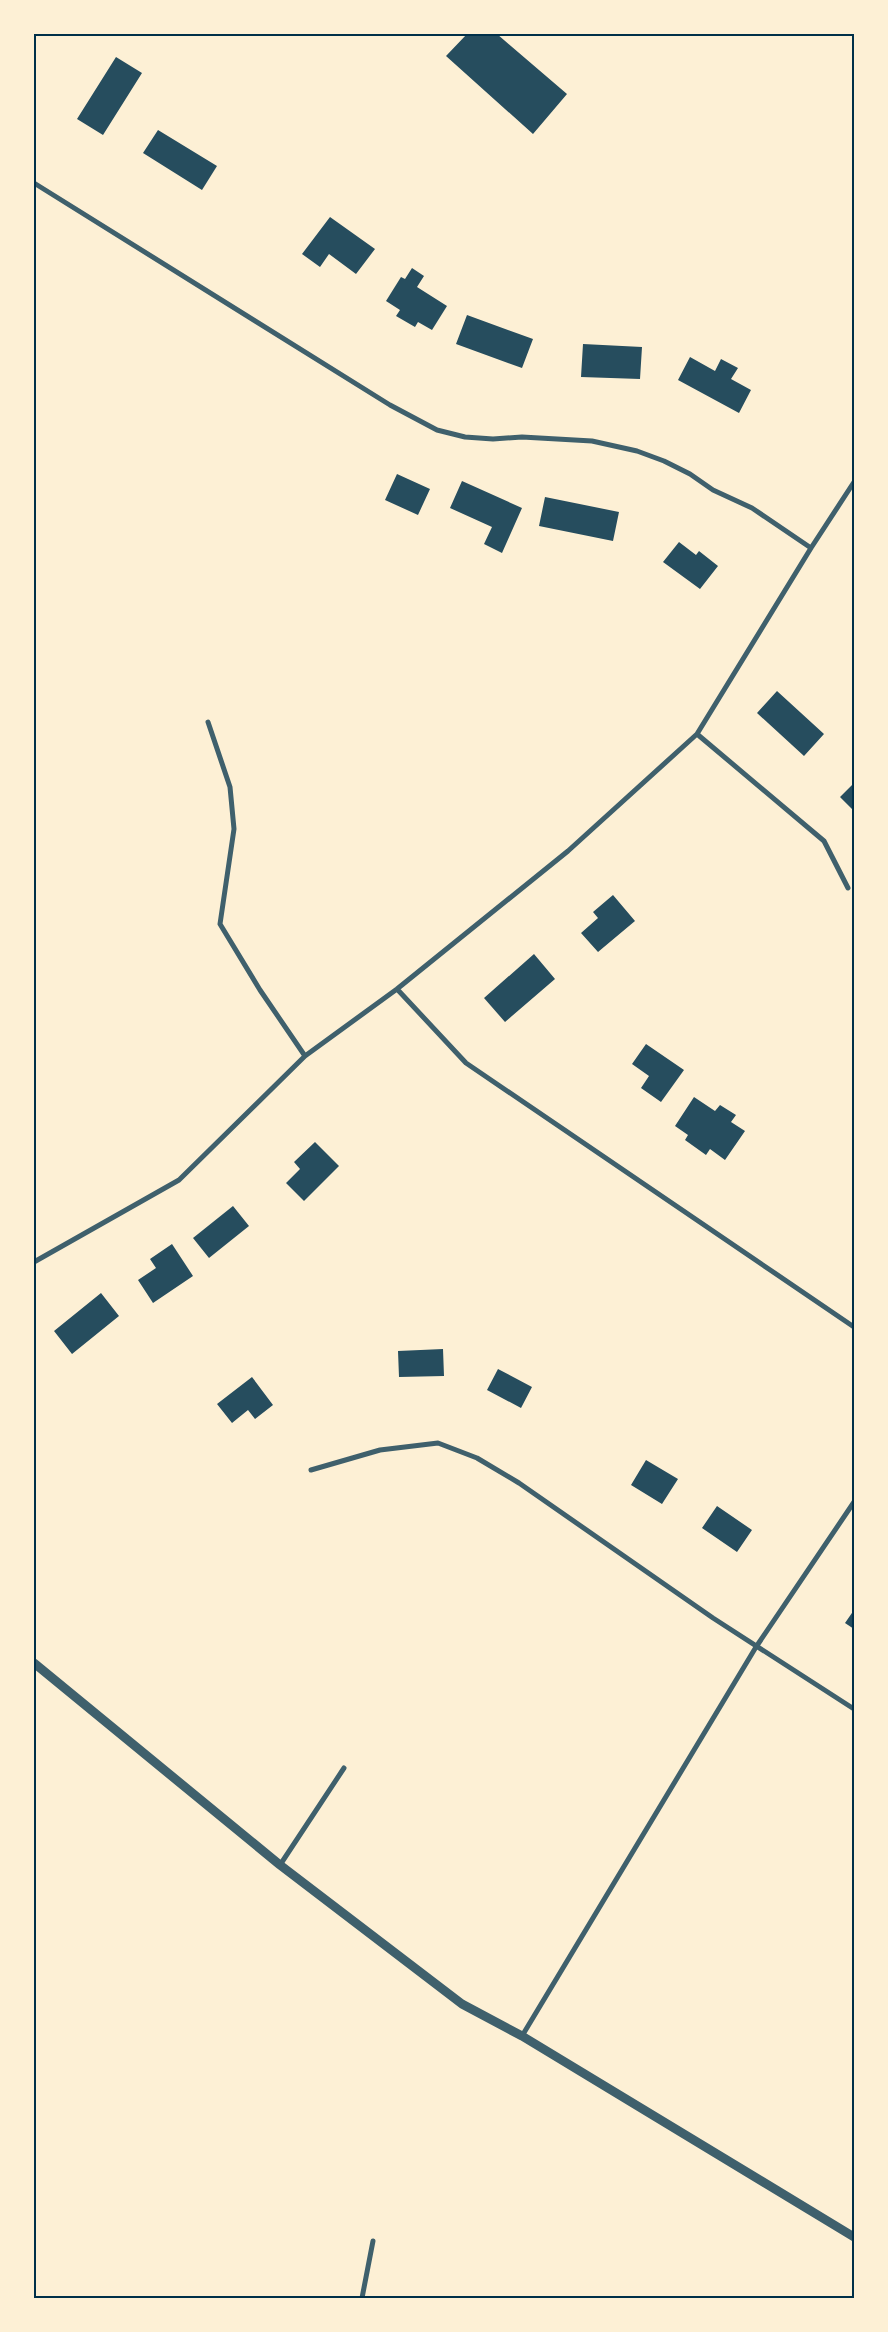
<svg xmlns="http://www.w3.org/2000/svg" width="888" height="2332" font-family="Commissioner,sans-serif">
	<style>
		.building { fill: #264d5e }
		.lines { fill: none; stroke-linecap: round; stroke-linejoin: round }
		.minor { stroke: #3f606c; stroke-width: 5 }
		.tertiary { stroke: #3f606c; stroke-width: 9 }
		.neatline { fill: none; stroke: #003049; stroke-width: 2 }
	</style>
	<rect width="100%" height="100%" fill="#fdf0d5"/>
	<!-- building -->
	<path class="building" d="M467 34H497L567 94 533 134 446 56Z
		M116 57 142 73 103 135 77 119Z
		M158 130 217 166 202 190 143 153Z
		M330 217 375 249 356 274 329 254 320 267 302 254Z
		M412 268 424 276 417 287 447 306 432 330 418 322 415 327 396 316 400 310 386 301 401 277 405 279Z
		M467 315 533 339 522 368 456 344Z
		M583 344 642 347 640 379 581 377Z
		M690 357 715 371 721 359 738 368 731 379 751 390 739 413 678 380Z
		M397 474 430 489 418 515 385 500Z
		M462 481 522 508 502 553 484 544 492 527 450 508Z
		M545 497 619 512 613 541 539 526Z
		M679 542 696 555 699 551 718 566 700 589 663 562Z
		M777 691 824 734 804 756 757 713Z
		M854 783V811L840 797Z
		M613 895 635 921 598 952 581 933 598 918 593 912Z
		M534 954 555 979 505 1022 484 998Z
		M646 1044 684 1070 661 1102 641 1088 649 1076 632 1064Z
		M694 1097 715 1111 720 1105 736 1115 731 1122 745 1131 725 1160 710 1149 706 1155 685 1140 688 1135 675 1126Z
		M315 1142 339 1166 304 1201 286 1183 300 1169 294 1162Z
		M233 1206 249 1226 209 1258 193 1238Z
		M172 1244 193 1276 153 1303 138 1280 156 1268 150 1259Z
		M101 1293 119 1316 72 1354 54 1331Z
		M443 1349 444 1376 399 1377 398 1351Z
		M498 1369 532 1387 521 1408 487 1390Z
		M252 1377 273 1405 255 1419 248 1410 232 1423 217 1404Z
		M646 1460 678 1479 662 1504 631 1485Z
		M717 1506 752 1530 737 1552 702 1528Z
		M854 1610V1629L845 1623Z"/>
	<g class="lines">
		<!-- minor -->
		<path class="minor" d="M34 183 390 405 437 430 465 437 493 439 522 437 592 441 637 451 664 461 690 474 713 490 752 508 811 548
			M208 722 230 787 234 829 220 924 260 990 305 1056
			M697 734 824 841 848 888
			M397 989 466 1063 854 1327
			M34 1262 179 1180 305 1056 397 989 568 851 697 734 811 548 854 482
			M311 1470 380 1450 438 1443 477 1458 519 1483 713 1618 854 1709
			M280 1865 344 1768
			M522 2036 756 1647 854 1502
			M362 2298 373 2241"/>
		<!-- tertiary -->
		<path class="tertiary" d="M34 1663 280 1865 462 2004 522 2036 854 2237"/>
	</g>
	<!-- border -->
	<rect width="888" height="2332" fill="none" stroke="#fdf0d5" stroke-width="70"/>
	<rect x="35" y="35" width="818" height="2262" class="neatline"/>
</svg>
